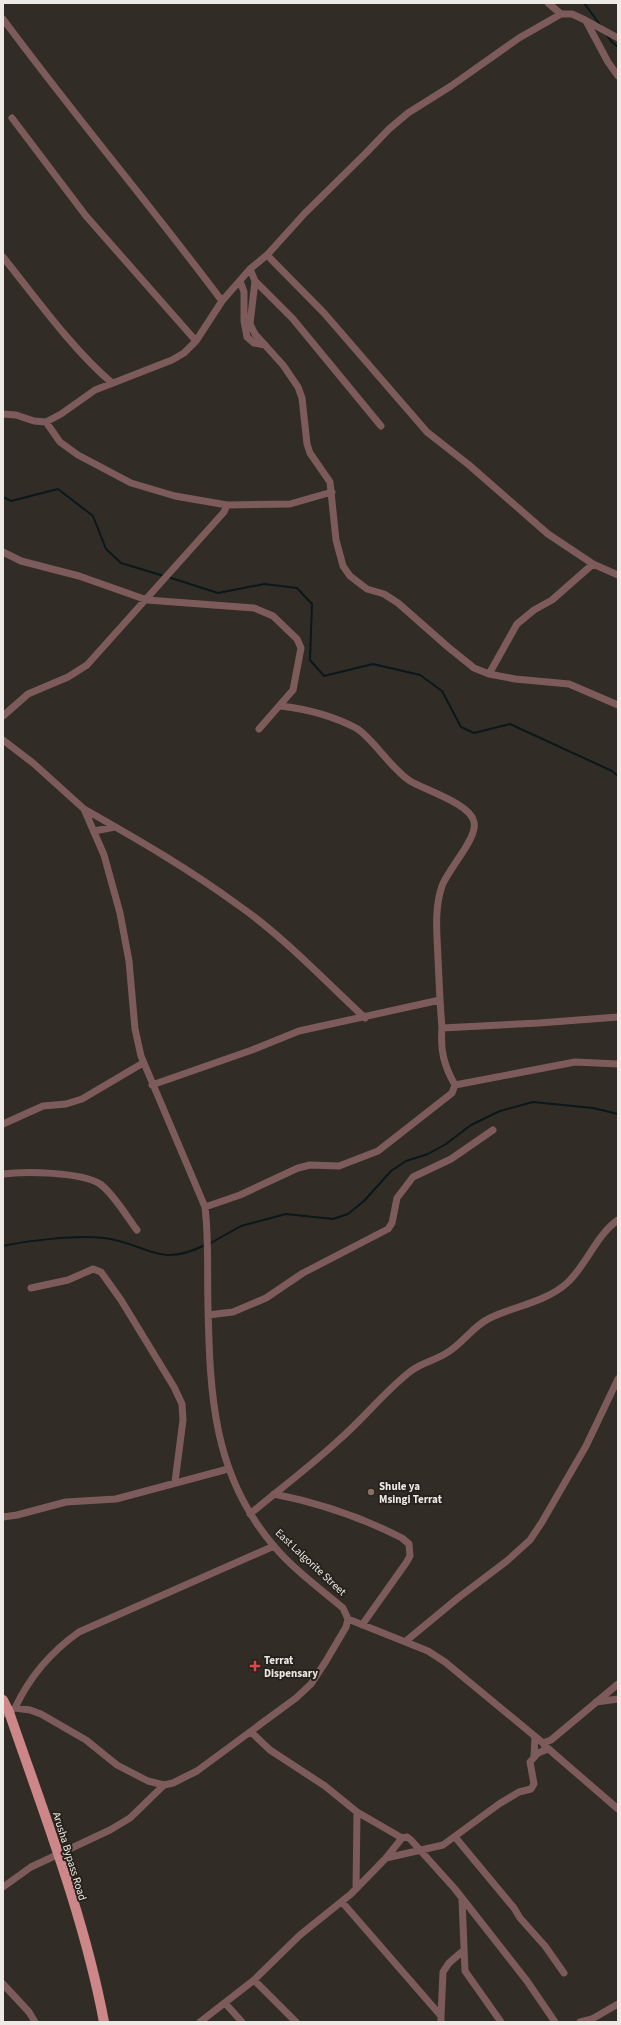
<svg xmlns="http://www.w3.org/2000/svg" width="621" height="2025" font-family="'Source Sans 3',sans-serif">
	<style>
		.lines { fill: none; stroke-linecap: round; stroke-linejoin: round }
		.stream { stroke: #0a181b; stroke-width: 2 }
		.street { stroke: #7d5b5b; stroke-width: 7 }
		.primary { stroke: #cd8788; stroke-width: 10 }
		.education-dot { fill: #8d6e63; stroke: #27231c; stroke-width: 1.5 }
		.health-dot { fill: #e0444e; stroke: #27231c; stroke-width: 1.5 }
		.labels { text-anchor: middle; stroke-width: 4; stroke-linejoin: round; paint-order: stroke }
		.poi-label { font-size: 11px; font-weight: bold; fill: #edeae5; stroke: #27231c; text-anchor: start }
		.street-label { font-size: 11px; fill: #edeae5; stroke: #27231c }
	</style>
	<rect width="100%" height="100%" fill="#312c26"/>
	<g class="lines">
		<!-- stream -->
		<path class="stream" d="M584 3 601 26
			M607 35 611 41 618 47
			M3 497 11 501 58 489 93 516 106 549 121 563 164 576
			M168 577 218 593 264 584 297 588 312 604 310 660 324 676 373 664 420 675 442 691 461 727 474 733 510 724 612 771 618 776
			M209 1244 241 1226 286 1214 333 1219 348 1214 364 1201 391 1171 406 1161 428 1154 446 1144 471 1125 500 1111 533 1102 593 1108 618 1114
			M3 1246C31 1240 76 1235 104 1238 147 1243 157 1269 205 1245"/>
		<!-- street -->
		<path class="street" d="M548 3 561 14
			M3 19C74 115 151 206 222 301
			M586 21 608 62 618 76
			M12 118 86 216 196 341
			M267 255 324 313 427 432 469 465 548 534 593 564 618 575
			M3 257C36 298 72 349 112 383
			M250 269 255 281 250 324 255 334 283 365 298 387 302 398 307 444 310 453 330 482 336 540 343 566 350 576 367 589 384 594 398 603 448 647 474 668 489 674 515 679 569 684 618 705
			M240 281 244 292V321L247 337 254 343 265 345
			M255 281 293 319 381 426
			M3 414 16 415 34 421 46 422 61 414 95 390 172 360 184 353 196 341 222 301 250 269 267 255 305 213 366 153 389 129 408 113 451 86 519 38 561 14H572L585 20 618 38
			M46 422 60 442 78 455 131 483 175 496 227 505 290 504 332 492
			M3 552 21 561 79 576 147 600 254 608 273 616 297 639 301 648 293 690 259 729
			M489 674 517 624 534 610 552 600 593 564
			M3 716 28 694 68 677 87 665 224 512 227 505
			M3 740 33 763 84 809 104 855 120 913 129 961 135 1029 141 1056 205 1207C209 1240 207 1273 208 1307 210 1395 213 1474 273 1545 292 1568 319 1588 343 1608L348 1619 346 1627 326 1661 311 1684 296 1698 197 1771 173 1783 164 1785 148 1781 117 1765 86 1740 41 1714 30 1710 15 1708 3 1714
			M84 809C137 839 189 869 238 905 284 937 324 980 365 1018
			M94 831 115 827
			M442 1028 539 1023 618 1017
			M152 1085 252 1050 299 1031 440 1000
			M455 1085 575 1062 618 1064
			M3 1124 43 1106 66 1104 82 1099 143 1063
			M3 1174C25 1171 81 1172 100 1184 113 1193 127 1217 137 1230
			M205 1207 240 1195 298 1168 310 1165 339 1166 378 1151 452 1093 455 1085C444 1066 440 1050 442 1028 440 1005 439 981 438 958 437 934 434 909 442 886 448 869 478 838 474 822 471 804 425 790 410 781 390 768 373 738 356 728 333 716 306 709 281 706
			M31 1288 68 1280 93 1269 101 1272 121 1300 174 1387 182 1404 183 1420 175 1482
			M208 1315 233 1312 266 1298 303 1273 388 1229 392 1223 397 1198 413 1177 451 1159 493 1130
			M274 1494C320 1503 361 1517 402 1538L409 1544 410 1556 406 1563 362 1625
			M250 1514C280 1489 312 1465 341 1438 364 1418 387 1389 411 1371 422 1362 437 1360 448 1352 464 1342 473 1326 490 1318 515 1306 546 1302 567 1283 586 1266 597 1234 618 1220
			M3 1517 17 1515 66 1502 116 1499 228 1469
			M348 1619 428 1651 445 1662 543 1743 551 1740 618 1684
			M406 1641 458 1598 508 1560 530 1540 542 1522 586 1446 618 1379
			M596 1702 618 1699
			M15 1708C29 1678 52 1651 79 1632L274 1546
			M251 1732 270 1750 325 1786 357 1812 402 1838 407 1837 411 1840 455 1889 527 1981 555 2022
			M544 1745 618 1809
			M534 1756 535 1737
			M455 1837 514 1908 520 1918 545 1946 564 1973
			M386 1858 443 1845 499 1804 519 1792 531 1789 534 1784 530 1762 538 1753 548 1749
			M3 1887 31 1867 110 1830 130 1818 164 1785
			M356 1889 357 1812
			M462 1900 465 1971 501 2022
			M342 1902 441 2016V2022
			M254 1980 296 2022
			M3 1984 29 2012 35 2022
			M225 2003 242 2022
			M441 2016 443 1972 449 1963 464 1950
			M200 2022 254 1980 300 1935 351 1894 386 1858 402 1838
			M580 2022 592 2019 618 2004"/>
		<!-- primary -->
		<path class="primary" d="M3 1700 9 1712C44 1814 84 1916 104 2022"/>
	</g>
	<!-- markers -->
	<circle class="education-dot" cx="371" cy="1492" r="4"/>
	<path class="health-dot" d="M253 1660h4v4h4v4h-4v4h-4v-4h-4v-4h4z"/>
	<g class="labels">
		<!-- poi labels -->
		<g class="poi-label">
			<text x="379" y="1490">Shule ya<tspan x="379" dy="13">Msingi Terrat</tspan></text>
			<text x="264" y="1664">Terrat<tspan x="264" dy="13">Dispensary</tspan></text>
		</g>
		<!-- street labels -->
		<g class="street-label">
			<text transform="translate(311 1562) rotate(43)" y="4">East Lalgorite Street</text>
			<text transform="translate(70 1856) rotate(73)" y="4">Arusha Bypass Road</text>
		</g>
	</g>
	<!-- border -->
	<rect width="621" height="2025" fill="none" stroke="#edeae5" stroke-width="8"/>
</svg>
